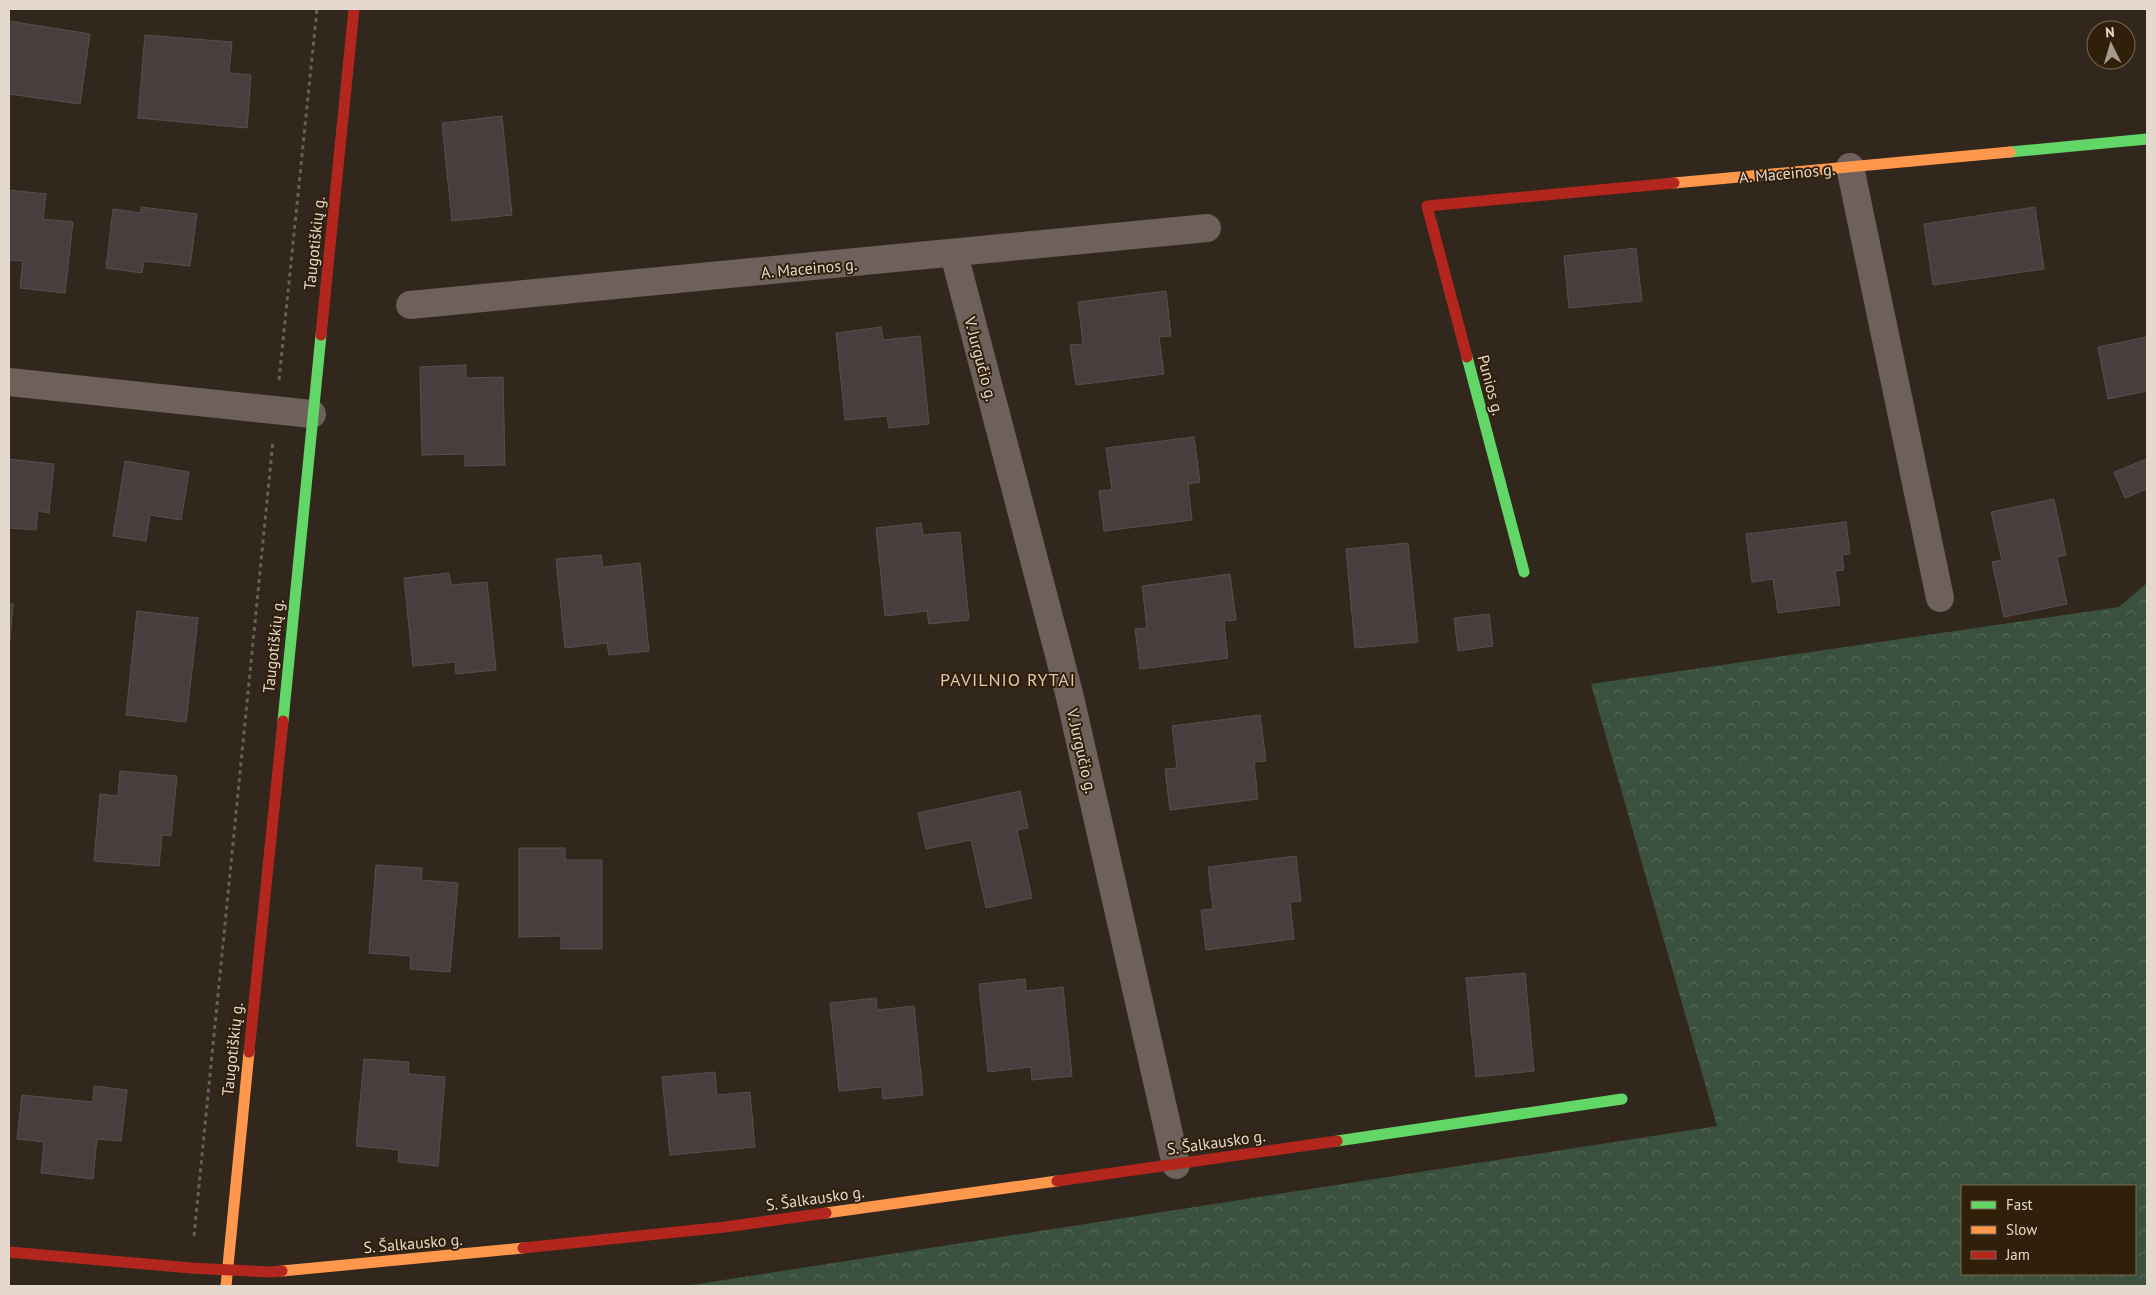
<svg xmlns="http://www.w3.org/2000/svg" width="2156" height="1295" font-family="'PT Sans',sans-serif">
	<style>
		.forest { fill: url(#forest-crowns); fill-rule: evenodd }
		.building { fill: #473e3d; stroke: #584f4e }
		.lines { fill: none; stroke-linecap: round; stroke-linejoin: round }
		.path { stroke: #6a5f58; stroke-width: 3; stroke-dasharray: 4 4; stroke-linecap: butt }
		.street { stroke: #6e615b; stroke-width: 28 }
		.fast { stroke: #63d668; stroke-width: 11 }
		.slow { stroke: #ff974d; stroke-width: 11 }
		.jam { stroke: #b3261e; stroke-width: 11 }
		.labels { text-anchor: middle; stroke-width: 4; stroke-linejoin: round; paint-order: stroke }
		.street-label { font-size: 16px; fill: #e5d9cd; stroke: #301f09 }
		.neighbourhood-label { font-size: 18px; letter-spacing: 1px; fill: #e0c8ae; stroke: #301f09 }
	</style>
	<defs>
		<pattern id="forest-crowns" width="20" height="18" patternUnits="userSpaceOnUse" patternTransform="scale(1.25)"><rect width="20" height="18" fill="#3a513d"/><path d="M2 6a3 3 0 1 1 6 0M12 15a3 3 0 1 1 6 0" fill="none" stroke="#566958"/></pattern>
	</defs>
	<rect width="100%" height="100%" fill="#32271c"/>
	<!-- forest -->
	<path class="forest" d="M2147 583V1286H685L1717 1126 1591 684 2119 607ZM1962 1186H2135V1274H1962Z"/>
	<!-- building -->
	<path class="building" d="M9 21 90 34 80 104 9 94Z
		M145 35 232 42 229 73 251 75 247 128 138 118Z
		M502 116 512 215 452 221 442 123Z
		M9 190 46 194 43 219 73 222 65 293 20 288 23 261 9 260Z
		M141 207 197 214 190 266 144 261 142 273 106 268 113 209 141 213Z
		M2035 207 2044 269 1933 285 1924 224Z
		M1636 248 1642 301 1569 308 1564 256Z
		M1166 291 1171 336 1159 337 1164 374 1076 385 1070 345 1083 344 1078 302Z
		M881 327 883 340 920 336 929 424 889 428 887 416 845 420 836 333Z
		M2147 337V391L2108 399 2098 347Z
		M466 365V378L503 377 505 465 465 466V454L422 455 420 367Z
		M1194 437 1200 482 1188 484 1192 520 1104 531 1099 491 1112 490 1106 448Z
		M9 459 54 464 49 513 38 511 36 530 9 528Z
		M2147 459V489L2125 498 2114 472Z
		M125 461 189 472 181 520 150 515 146 541 113 536Z
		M2054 499 2066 555 2057 557 2067 604 2004 617 1992 562 2002 560 1991 512Z
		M1846 522 1850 554 1842 555 1844 570 1835 571 1840 605 1778 613 1773 579 1752 582 1746 534Z
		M921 523 923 535 960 532 969 620 929 624 927 611 885 616 876 528Z
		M1408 543 1418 642 1355 648 1346 549Z
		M601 555 603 567 640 563 649 651 609 655 607 643 565 648 556 559Z
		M449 573 451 585 487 582 496 670 456 674 455 662 413 666 404 578Z
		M1230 574 1236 620 1224 621 1228 658 1140 669 1135 629 1147 628 1142 586Z
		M9 604H13L9 651Z
		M137 611 198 618 186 722 126 715Z
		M1489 614 1493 646 1458 651 1454 618Z
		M1260 715 1266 761 1254 762 1258 799 1170 810 1165 769 1177 768 1172 726Z
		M120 771 177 776 171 836 162 835 159 866 94 861 100 794 118 796Z
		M1020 791 1028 828 1017 830 1032 898 986 908 971 840 926 849 918 813Z
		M519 848H565V860H602V949H561V936L519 937Z
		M1296 856 1301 901 1290 902 1294 939 1206 950 1201 910 1213 909 1208 867Z
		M376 865 422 868 421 880 458 883 450 972 410 969 411 956 369 953Z
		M1525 973 1534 1071 1476 1077 1466 978Z
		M1025 979 1026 991 1063 987 1072 1076 1032 1080 1031 1067 988 1072 979 984Z
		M876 998 877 1010 914 1006 923 1095 883 1099 882 1087 839 1091 830 1003Z
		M364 1059 409 1062 408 1074 445 1077 438 1166 398 1162 399 1150 356 1146Z
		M715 1072 717 1095 750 1092 755 1147 670 1155 662 1077Z
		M94 1086 127 1090 121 1141 97 1139 93 1179 41 1173 44 1142 17 1139 22 1095 93 1102Z"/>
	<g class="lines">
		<!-- path -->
		<path class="path" d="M279 380 317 9
			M194 1236 273 441"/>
		<!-- street -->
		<path class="street" d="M1850 167 1940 598
			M954 254 1070 697 1176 1165
			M410 305 1207 228
			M9 382 312 414"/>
		<!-- fast -->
		<path class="fast" d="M2010 152 2147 139
			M1467 357 1524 572
			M283 721 321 335
			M1337 1141 1622 1099"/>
		<!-- slow -->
		<path class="slow" d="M1674 183 2010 152
			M826 1213 1057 1181
			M282 1271 523 1248
			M226 1286 249 1052"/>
		<!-- jam -->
		<path class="jam" d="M321 335 354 9
			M1467 357 1427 206 1674 183
			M249 1052 283 721
			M1057 1181 1337 1141
			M523 1248 725 1227 826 1213
			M9 1252 191 1268 270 1272 282 1271"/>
	</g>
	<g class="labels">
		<!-- street labels -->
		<g class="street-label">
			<text transform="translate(1787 173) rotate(-5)" y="6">A. Maceinos g.</text>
			<text transform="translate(314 243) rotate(-84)" y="6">Taugotiškių g.</text>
			<text transform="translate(809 268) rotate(-5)" y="6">A. Maceinos g.</text>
			<text transform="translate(981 359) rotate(75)" y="6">V. Jurgučio g.</text>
			<text transform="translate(1491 385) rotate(75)" y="6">Punios g.</text>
			<text transform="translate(273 646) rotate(-84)" y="6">Taugotiškių g.</text>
			<text transform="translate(1082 751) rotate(77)" y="6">V. Jurgučio g.</text>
			<text transform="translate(232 1049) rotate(-84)" y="6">Taugotiškių g.</text>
			<text transform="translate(1216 1142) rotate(-8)" y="6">S. Šalkausko g.</text>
			<text transform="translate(815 1198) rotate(-8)" y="6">S. Šalkausko g.</text>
			<text transform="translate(413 1243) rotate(-5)" y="6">S. Šalkausko g.</text>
		</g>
		<!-- neighbourhood labels -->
		<g class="neighbourhood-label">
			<text x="1008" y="686">PAVILNIO RYTAI</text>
		</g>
	</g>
	<!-- border -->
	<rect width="2156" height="1295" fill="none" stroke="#e5d9cd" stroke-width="20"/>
	<!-- legend -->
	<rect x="1961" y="1185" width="175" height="90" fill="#301f09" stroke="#786957"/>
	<rect x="1971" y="1201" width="25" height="8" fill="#63d668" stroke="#786957"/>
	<text x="2006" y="1210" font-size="15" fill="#e5d9cd">Fast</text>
	<rect x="1971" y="1226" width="25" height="8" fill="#ff974d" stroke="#786957"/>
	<text x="2006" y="1235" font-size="15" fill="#e5d9cd">Slow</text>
	<rect x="1971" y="1251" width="25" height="8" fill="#b3261e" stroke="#786957"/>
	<text x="2006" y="1260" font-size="15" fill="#e5d9cd">Jam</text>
	<!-- north arrow -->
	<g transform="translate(2111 45) rotate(355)"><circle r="24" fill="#301f09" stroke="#786957"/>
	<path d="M0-4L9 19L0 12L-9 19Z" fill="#a69b8f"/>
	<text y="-8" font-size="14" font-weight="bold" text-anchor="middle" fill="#e5d9cd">N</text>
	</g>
</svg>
